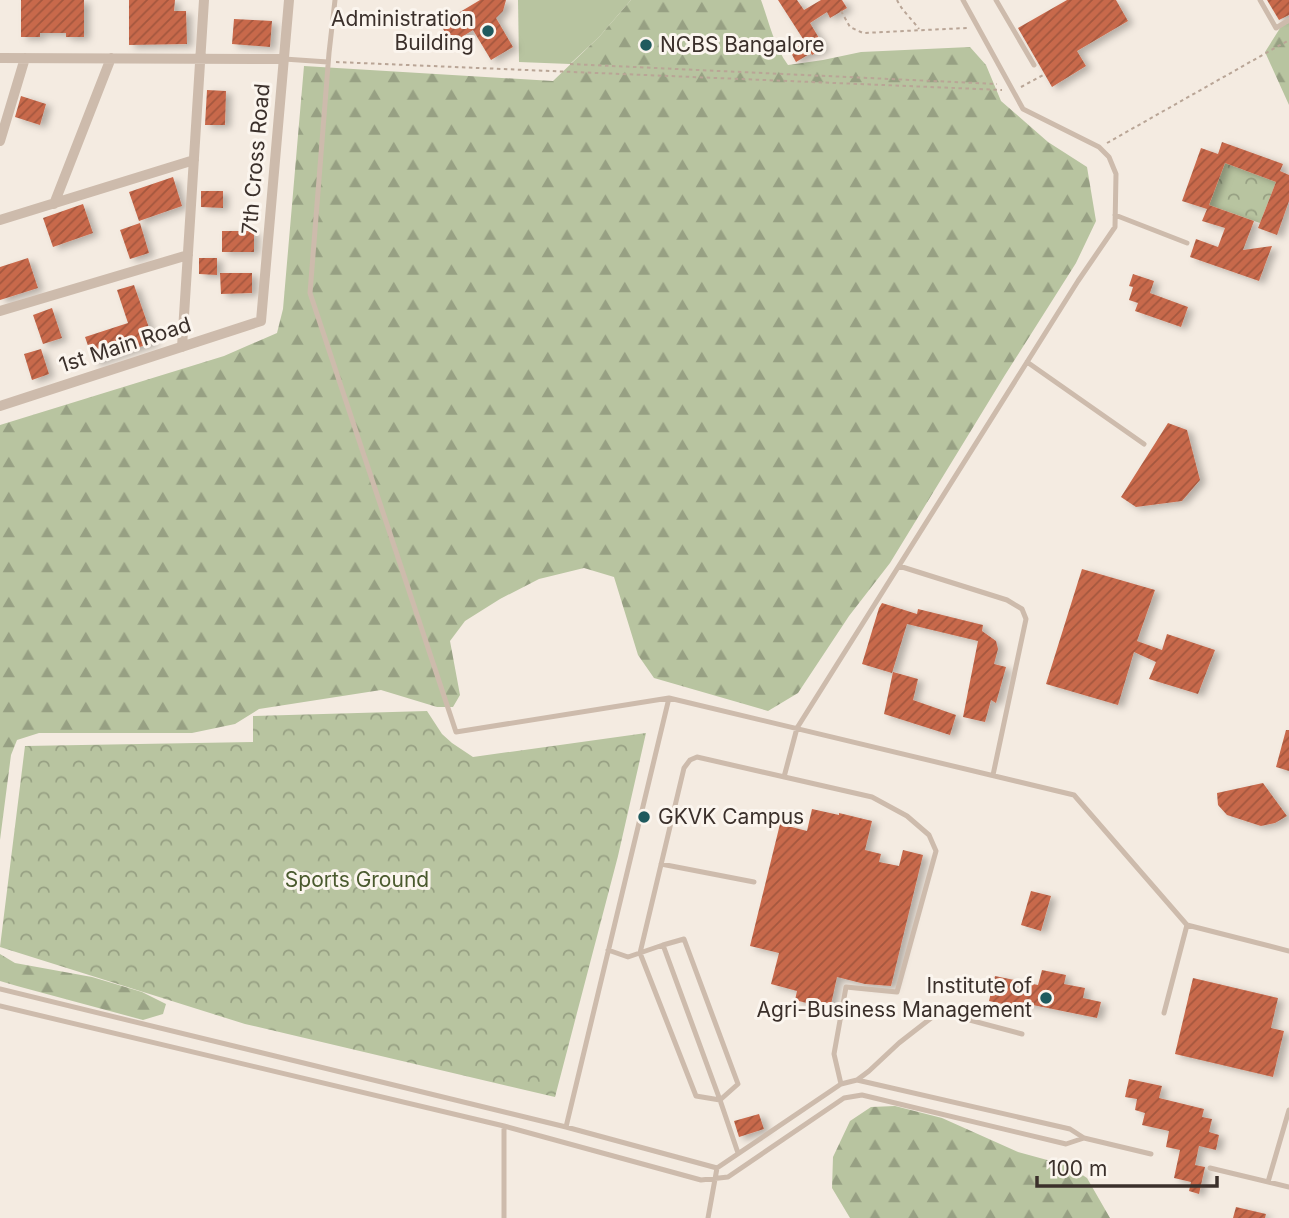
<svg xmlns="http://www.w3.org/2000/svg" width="1289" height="1218" font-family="Inter,sans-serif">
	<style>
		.grass { fill: #b8c4a0 }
		.forest { fill: url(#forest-firs) }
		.park { fill: url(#park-crowns) }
		.building { fill: url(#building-hatch); filter: url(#shadow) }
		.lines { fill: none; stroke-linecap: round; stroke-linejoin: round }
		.path { stroke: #b9a596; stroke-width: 2; stroke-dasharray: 3.5 3.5; stroke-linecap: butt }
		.service { stroke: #cdbbac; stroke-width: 5 }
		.minor { stroke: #cdbbac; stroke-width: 10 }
		.poi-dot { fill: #1f5a5e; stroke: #fbf5ee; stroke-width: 2.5 }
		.labels { text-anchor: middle; stroke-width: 6; stroke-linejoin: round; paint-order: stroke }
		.poi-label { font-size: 21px; fill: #3b302b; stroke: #fbf5ee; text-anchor: end }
		.street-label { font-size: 21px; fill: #3b302b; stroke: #fbf5ee }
		.park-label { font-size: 21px; fill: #4a5a2e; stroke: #fbf5ee }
	</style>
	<defs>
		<pattern id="forest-firs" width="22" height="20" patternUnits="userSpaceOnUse" patternTransform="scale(1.75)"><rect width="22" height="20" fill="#b8c4a0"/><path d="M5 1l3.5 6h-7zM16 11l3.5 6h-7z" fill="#97a083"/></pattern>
		<pattern id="park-crowns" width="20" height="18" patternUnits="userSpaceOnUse" patternTransform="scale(1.75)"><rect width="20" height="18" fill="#b8c4a0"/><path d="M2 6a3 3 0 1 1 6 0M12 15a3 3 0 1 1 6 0" fill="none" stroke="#97a083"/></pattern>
		<pattern id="building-hatch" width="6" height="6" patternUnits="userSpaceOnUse" patternTransform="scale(1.75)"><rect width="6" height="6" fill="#c8694b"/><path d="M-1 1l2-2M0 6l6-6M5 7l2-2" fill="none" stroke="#a4573f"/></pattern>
		<filter id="shadow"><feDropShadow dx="5.5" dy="3" stdDeviation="3.5" flood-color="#0004"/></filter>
	</defs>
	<rect width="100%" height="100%" fill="#f4ebe1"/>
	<!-- grass -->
	<path class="grass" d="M518 0H631L599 37 570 64 519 62Z"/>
	<!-- forest -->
	<path class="forest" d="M631 0H761C769 22 774 46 788 65L823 60 861 52 970 47 986 65 1001 101 1048 142 1087 167 1096 221 1076 263 1005 375 890 563 849 616 798 693 768 711 654 678 638 655 614 577 584 568 539 579 500 599 465 621 450 641 460 695 453 707H437L381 690 259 709 235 724 192 733H39L17 740 11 755 0 840V425L224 356 277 333 283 309 304 66 553 81 599 37Z
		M1289 23V105L1265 52 1282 25Z
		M0 954 15 963 92 977 142 992 166 1004 163 1014 143 1020 17 986 0 981Z
		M895 1106 942 1118 1018 1152 1069 1166 1087 1178 1110 1218H850L832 1188 833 1157 850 1121 871 1107Z"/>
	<!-- park -->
	<path class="park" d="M1225 163 1276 182 1260 223 1209 205Z
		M427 711 442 734 452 743 473 757 646 733 618 856 555 1097 245 1024 0 947 25 746 253 742V716Z"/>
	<!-- building -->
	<path class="building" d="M21 0H84V37H66V33H40V37H21Z
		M129 0H175L174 11H186L187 44 129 45Z
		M480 0H506L503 11 496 18 513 47 491 60 473 30 452 43 440 24Z
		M778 0H797L804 10 821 0H842L847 8 830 18 827 12 810 23 825 48 812 55 811 53 796 62 790 51 805 42Z
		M1067 0H1116L1128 21 1077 51 1086 66 1052 87 1018 28Z
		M1267 0H1289V15L1279 20Z
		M234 19 272 21 270 47 232 44Z
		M207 90 226 91 225 125H205Z
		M21 96 46 104 40 125 15 117Z
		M1222 142 1283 164 1280 171 1289 175V201L1277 235 1258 228 1276 182 1225 163 1209 205 1254 221 1243 250 1272 246 1259 281 1190 257 1196 239 1218 247 1225 228 1202 221 1207 209 1182 201 1201 148 1218 154Z
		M173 177 182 206 139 221 129 192Z
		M201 191H223V208L201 207Z
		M83 204 93 233 53 247 43 218Z
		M140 223 149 253 130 259 120 230Z
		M222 231H254V252H222Z
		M28 258 38 288 0 300V267Z
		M199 258H217V275L199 274Z
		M220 273H252V293L221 294Z
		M1133 274 1154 281 1150 293 1188 307 1181 327 1135 311 1138 303 1129 300 1133 287 1129 286Z
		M134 285 154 342 94 363 85 337 128 323 117 290Z
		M52 308 62 338 43 344 33 315Z
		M41 349 49 374 32 380 24 354Z
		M1168 423 1187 430 1200 480 1182 501 1136 507 1121 497Z
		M1082 569 1155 590 1137 641 1162 650 1167 634 1215 650 1198 694 1149 679 1156 662 1134 652 1118 705 1046 684Z
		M882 603 917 614 918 609 983 625 982 631 996 641 998 649 994 664 1006 667 996 703 991 700 985 722 963 717 978 641 907 624 892 673 862 664 879 608Z
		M893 672 918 679 913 700 956 715 950 735 884 714Z
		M1286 730H1289V771L1276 767Z
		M1263 783 1287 816 1275 823 1261 826 1227 815 1218 805 1217 793Z
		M812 809 839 815V813L872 821 865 850 881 854 879 862 899 866 903 850 923 855 891 986 865 984 837 977 830 1009 795 1000 797 991 771 984 779 953 750 946 780 824 807 831Z
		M1031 891 1051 896 1041 931 1021 925Z
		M1042 970 1066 975 1064 984 1085 988 1083 998 1101 1002 1097 1018 1023 1003 1022 1008 989 1001 995 976 1038 985Z
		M1193 978 1278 998 1271 1028 1284 1031 1273 1077 1175 1054Z
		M1129 1079 1162 1086 1159 1098 1204 1109 1202 1117 1212 1119 1209 1132 1219 1135 1216 1150 1199 1146 1195 1165 1205 1167 1199 1194 1189 1191 1191 1182 1174 1178 1180 1150 1166 1147 1169 1131 1142 1125 1145 1113 1135 1110 1137 1099 1125 1097Z
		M759 1114 764 1129 739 1137 734 1121Z
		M1236 1207 1266 1214 1265 1218H1233Z"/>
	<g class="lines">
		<!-- path -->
		<path class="path" d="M897 0C902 11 912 19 919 29
			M841 11 850 27 863 33 967 28
			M336 62 1002 90
			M570 64 997 84
			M1021 87 1045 74
			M1107 143 1289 40"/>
		<!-- service -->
		<path class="service" d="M335 0 329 53 310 293 456 732 669 698
			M996 0 1034 65
			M1260 0 1276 28 1289 20
			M284 59 328 62
			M1115 215 1187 243
			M1027 362 1144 444
			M899 566 1007 600 1022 609 1026 619 993 775
			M784 777 797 728 1078 281 1115 227 1116 174 1109 157 1099 147 1023 109 963 0
			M661 864 754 882
			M663 945 684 939 738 1084 720 1100 696 1096 640 953 684 768 690 760 697 757 872 797 907 816 929 835 936 851 897 992 846 987 834 1054 841 1084
			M608 950 628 957 663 945 720 1100 738 1153
			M0 989 566 1127 717 1168 841 1084 857 1080 1070 1129 1084 1138 1151 1154
			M0 1006 504 1126 701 1180 728 1177 844 1098 862 1095 1066 1144 1084 1138
			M1164 1013 1187 925
			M857 1080 869 1071 899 1043 935 1015 947 1014 1022 1034
			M566 1127 669 698 1074 795 1187 925 1289 951
			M1210 1168 1289 1187
			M1268 1182 1289 1110
			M504 1218V1126
			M708 1218 717 1168"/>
		<!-- minor -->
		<path class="minor" d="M0 58 284 59
			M0 141 25 58
			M54 204 111 58
			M0 220 194 160
			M0 311 188 255
			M182 347 204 0
			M0 406 261 321 289 0"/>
	</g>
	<!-- markers -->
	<g class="poi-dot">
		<circle cx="488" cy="31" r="7"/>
		<circle cx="646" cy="45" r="7"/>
		<circle cx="644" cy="817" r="7"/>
		<circle cx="1046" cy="998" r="7"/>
	</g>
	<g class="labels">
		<!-- poi labels -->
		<g class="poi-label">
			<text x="474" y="26">Administration<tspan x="474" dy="24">Building</tspan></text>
			<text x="660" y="52" text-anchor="start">NCBS Bangalore</text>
			<text x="658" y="824" text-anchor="start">GKVK Campus</text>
			<text x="1032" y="993">Institute of<tspan x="1032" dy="24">Agri-Business Management</tspan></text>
		</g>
		<!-- street labels -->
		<g class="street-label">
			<text transform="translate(256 159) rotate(-85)" y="7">7th Cross Road</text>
			<text transform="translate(125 345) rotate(-18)" y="7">1st Main Road</text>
		</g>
		<!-- park labels -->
		<g class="park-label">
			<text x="357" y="887">Sports Ground</text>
		</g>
	</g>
	<!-- scale -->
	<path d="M1037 1176v10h180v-10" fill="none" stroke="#3b302b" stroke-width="3.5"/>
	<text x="1048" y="1176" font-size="21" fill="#3b302b" stroke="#fbf5ee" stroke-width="5" paint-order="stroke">100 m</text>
</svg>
